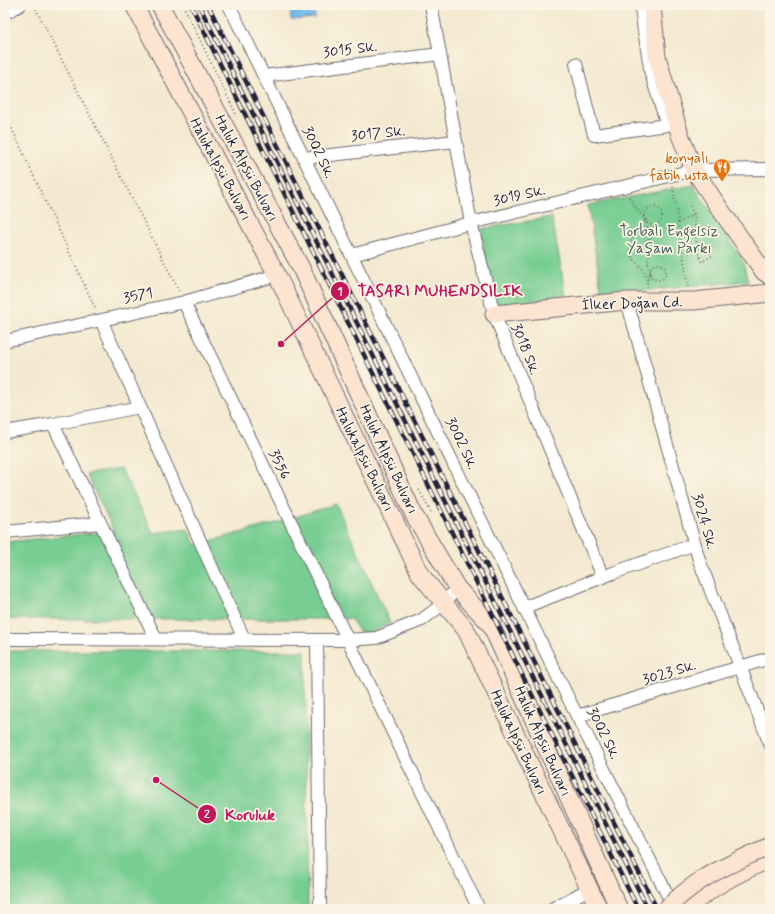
<svg xmlns="http://www.w3.org/2000/svg" width="775" height="914" font-family="Mynerve,sans-serif">
	<style>
		.green { fill: #77cd92; stroke: #4c7866 }
		.water { fill: #73bbeb; stroke: #4a6e93 }
		.lines { fill: none; stroke-linecap: round; stroke-linejoin: round }
		.minor-casing { stroke: #6c686f; stroke-width: 14 }
		.secondary-casing { stroke: #6c686f; stroke-width: 19 }
		.path { stroke: #6c686f; stroke-width: 2; stroke-dasharray: 1 3; stroke-linecap: butt }
		.minor { stroke: #fff; stroke-width: 12 }
		.secondary { stroke: #fde4d1; stroke-width: 17 }
		.rail-casing { stroke: #22223b; stroke-width: 4.5 }
		.rail { stroke: #fcf5e5; stroke-width: 3; stroke-dasharray: 9; stroke-linecap: butt }
		.secondary-bridge-casing { stroke: #6c686f; stroke-width: 19; stroke-linecap: butt }
		.secondary-bridge { stroke: #fde4d1; stroke-width: 17 }
		.labels { text-anchor: middle; stroke-width: 3.5; stroke-linejoin: round; paint-order: stroke }
		.street-label { font-size: 15px; fill: #22223b; stroke: #fcf5e5 }
		.food-label { font-size: 15px; fill: #c56008; stroke: #fcf5e5; text-anchor: end }
		.park-label { font-size: 15px; fill: #405e59; stroke: #fcf5e5 }
		.leader { fill: none; stroke: #c2185b; stroke-width: 1.5 }
		.callout-dot { fill: #c2185b; stroke: #fcf5e5; stroke-width: 1.5 }
		.mark-label { font-size: 12px; text-anchor: middle; font-weight: bold; fill: #fff }
		.callout-label { font-size: 16px; text-anchor: middle; font-weight: bold; fill: #c2185b; stroke: #fcf5e5; stroke-width: 3.5; stroke-linejoin: round; paint-order: stroke }
	</style>
	<rect width="100%" height="100%" fill="#fcf5e5"/>
	<filter id="ink" filterUnits="userSpaceOnUse"><feTurbulence type="fractalNoise" baseFrequency=".025" numOctaves="2"/><feDisplacementMap in="SourceGraphic" scale="8" xChannelSelector="R" yChannelSelector="G"/><feConvolveMatrix kernelMatrix="1 2 1 2 8 2 1 2 1" color-interpolation-filters="sRGB"/></filter>
	<filter id="wash" filterUnits="userSpaceOnUse"><feTurbulence type="fractalNoise" baseFrequency=".012" numOctaves="4" result="noise"/><feDisplacementMap in="SourceGraphic" scale="16" xChannelSelector="R" yChannelSelector="G"/><feGaussianBlur stdDeviation="0.9" result="paint"/><feColorMatrix in="noise" values="0 0 0 0 0 0 0 0 0 0 0 0 0 0 0 0 0 1.4 0 .05"/><feComposite in="paint" operator="in"/></filter>
	<g filter="url(#wash)">
		<rect width="100%" height="100%" fill="#f4e9d0"/>
		<!-- green -->
		<path class="green" d="M693 185 743 261 748 281 602 295 588 205Z
			M552 217 566 297 495 305 480 229Z
			M121 469 153 533 188 529 195 545 280 522 336 504 390 623 369 634 359 631 351 619H5V542L114 531 86 474Z
			M305 651 308 909H5V651Z"/>
		<!-- water -->
		<path class="water" d="M290 5H314L315 18 291 20Z"/>
	</g>
	<g filter="url(#ink)">
		<g class="lines">
			<!-- minor casing -->
			<g class="minor-casing">
				<path id="minor" d="M229 5 577 716 667 894
					M431 5 471 223 494 314 603 577
					M5 13 20 5
					M576 64 594 135 667 125 651 74 643 24 641 5
					M264 76 440 54
					M304 158 456 141
					M352 255 471 223 694 170 770 169
					M627 301 699 560 770 744
					M184 302 360 665 479 909
					M101 320 244 639
					M5 341 184 302 277 275
					M53 424 156 639
					M5 432 53 424 140 407
					M5 532 100 523
					M525 607 613 573 695 544
					M5 639 347 640 376 638 422 620 444 603 457 588
					M317 640 320 909
					M577 716 770 658
					M552 909 589 889"/>
			</g>
			<!-- secondary casing -->
			<g class="secondary-casing">
				<path id="secondary" d="M134 5 277 275 420 574 466 630 599 909
					M160 5 300 266 414 515 457 588 491 625 619 909
					M652 5 657 57 680 135 694 170 720 209 764 272 770 276
					M494 314 627 301H694L770 293
					M687 909C711 886 741 872 770 859"/>
			</g>
			<!-- path -->
			<path class="path" d="M34 5 179 291
				M183 5 236 114
				M5 114 96 310
				M673 187 688 287
				M629 197C634 205 639 213 646 220L650 243 648 262 650 271 647 282V287
				M690 206 694 214 697 250 706 245 712 256 702 262 697 250
				M644 216a9 9 0 1 1 18 0a9 9 0 1 1-18 0Z
				M645 221 640 229 632 239 630 245V251L633 259 644 270 647 280
				M678 223 694 214
				M650 272a8 8 0 1 1 16 0a8 8 0 1 1-16 0Z
				M419 490 432 514"/>
			<!-- minor -->
			<use href="#minor" class="minor"/>
			<!-- secondary -->
			<use href="#secondary" class="secondary"/>
			<!-- rail casing -->
			<g class="rail-casing">
				<path id="rail" d="M191 5 638 909
					M199 5 648 909
					M208 5 657 909"/>
			</g>
			<!-- rail -->
			<use href="#rail" class="rail"/>
			<!-- secondary-bridge casing -->
			<g class="secondary-bridge-casing">
				<path id="secondary-bridge" d="M666 909C677 898 689 888 703 879 724 866 747 856 770 846"/>
			</g>
			<!-- secondary-bridge -->
			<use href="#secondary-bridge" class="secondary-bridge"/>
		</g>
	</g>
	<!-- icons -->
	<defs>
		<g id="restaurant-pin" transform="scale(0.9)"><path d="M0 17L-7.5 6A9.5 9.5 0 1 1 7.5 6Z" fill="#e8710a" stroke="#fcf5e5"/><path d="M-5-6h1v4h1v-4h1v4h1v-4h1v5L-1.5 .5V6h-2V.5L-5-1ZM5-6V6H3V1.5H1.5Q1.5-4 5-6Z" fill="#fff"/></g>
	</defs>
	<g fill-rule="evenodd">
		<use href="#restaurant-pin" x="722" y="167"/>
	</g>
	<g class="labels">
		<!-- street labels -->
		<g class="street-label">
			<text transform="translate(350 49) rotate(-7)" y="5">3015 Sk.</text>
			<text transform="translate(378 133) rotate(-6)" y="5">3017 Sk.</text>
			<text transform="translate(319 152) rotate(64)" y="5">3002 Sk.</text>
			<text transform="translate(247 168) rotate(62)" y="5">Haluk Alpsü Bulvarı</text>
			<text transform="translate(221 169) rotate(62)" y="5">Halukalpsü Bulvarı</text>
			<text transform="translate(519 195) rotate(-13)" y="5">3019 Sk.</text>
			<text transform="translate(138 295) rotate(-12)" y="5">3571</text>
			<text transform="translate(632 303) rotate(-2)" y="5">İlker Doğan Cd.</text>
			<text transform="translate(526 349) rotate(68)" y="5">3018 Sk.</text>
			<text transform="translate(462 443) rotate(64)" y="5">3002 Sk.</text>
			<text transform="translate(365 459) rotate(64)" y="5">Halukalpsü Bulvarı</text>
			<text transform="translate(389 459) rotate(65)" y="5">Haluk Alpsü Bulvarı</text>
			<text transform="translate(280 464) rotate(64)" y="5">3556</text>
			<text transform="translate(705 521) rotate(74)" y="5">3024 Sk.</text>
			<text transform="translate(669 672) rotate(-17)" y="5">3023 Sk.</text>
			<text transform="translate(604 733) rotate(63)" y="5">3002 Sk.</text>
			<text transform="translate(543 741) rotate(66)" y="5">Haluk Alpsü Bulvarı</text>
			<text transform="translate(519 742) rotate(65)" y="5">Halukalpsü Bulvarı</text>
		</g>
		<!-- food labels -->
		<g class="food-label">
			<text x="709" y="163">konyalı<tspan x="709" dy="17">fatih usta</tspan></text>
		</g>
		<!-- park labels -->
		<g class="park-label">
			<text x="669" y="236">Torbalı Engelsiz<tspan x="669" dy="17">Yaşam Parkı</tspan></text>
		</g>
	</g>
	<!-- callouts -->
	<path class="leader" d="M281 344L340 291M156 780L207 814"/>
	<g class="callout-dot">
		<circle cx="281" cy="344" r="4"/>
		<circle cx="156" cy="780" r="4"/>
		<circle cx="340" cy="291" r="10"/>
		<circle cx="207" cy="814" r="10"/>
	</g>
	<g class="mark-label">
		<text x="340" y="295">1</text>
		<text x="207" y="818">2</text>
	</g>
	<g class="callout-label">
		<text x="440" y="296">TASARI MUHENDSILIK</text>
		<text x="250" y="820">Koruluk</text>
	</g>
	<!-- margin -->
	<rect width="775" height="914" fill="none" stroke="#fcf5e5" stroke-width="20"/>
</svg>
